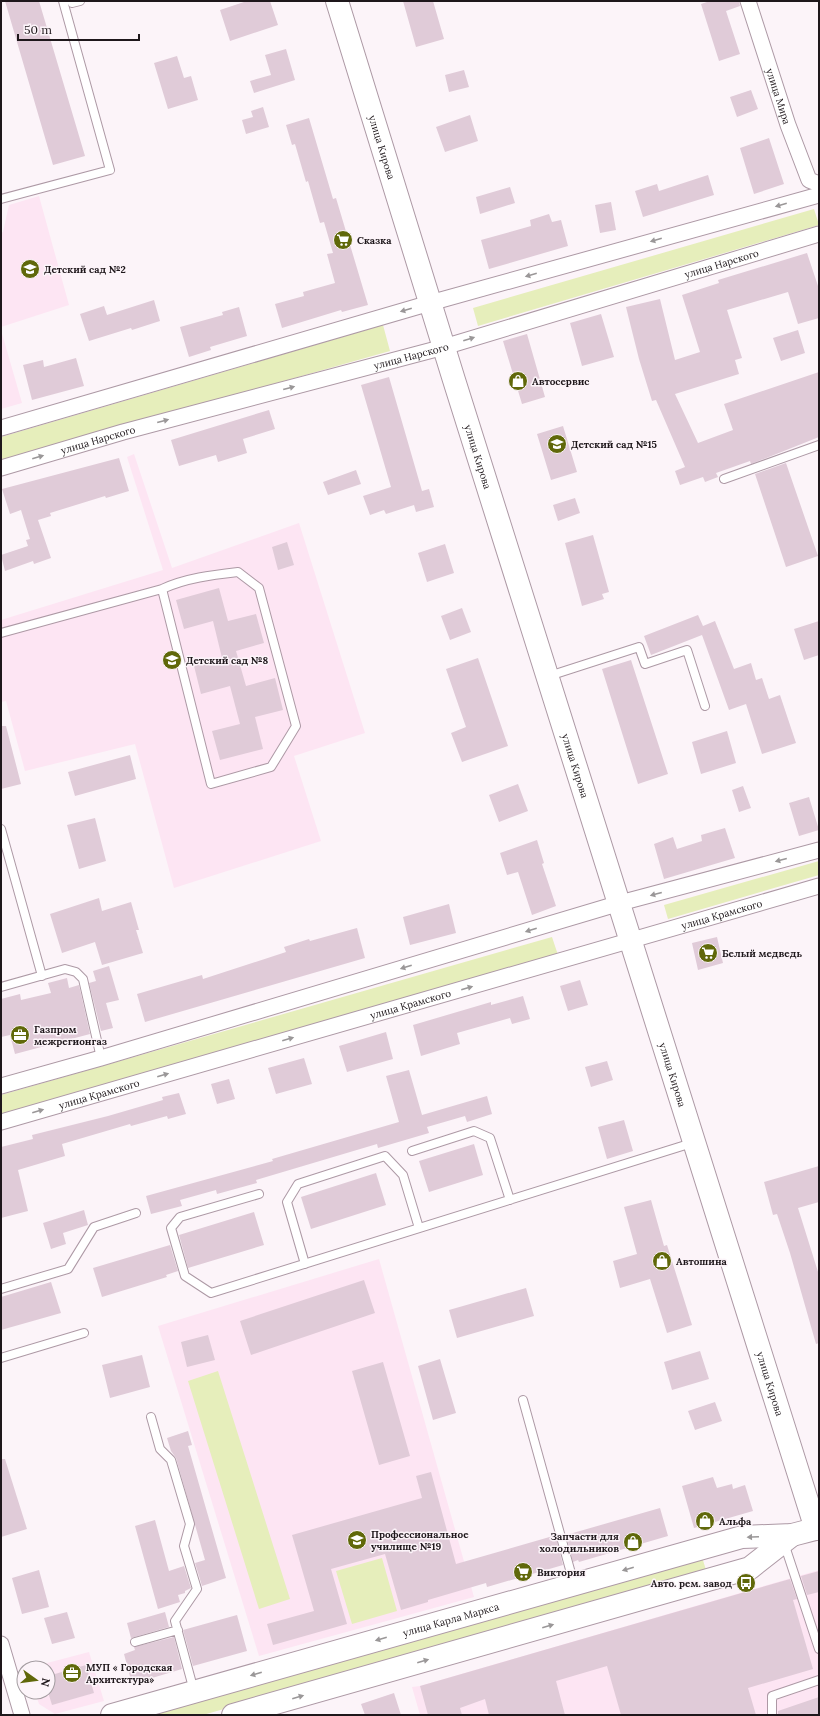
<svg xmlns="http://www.w3.org/2000/svg" width="820" height="1716" font-family="Lora,serif">
	<style>
		.built { fill: #fde5f3 }
		.green { fill: #e6eebb }
		.building { fill: #e0cbd8 }
		.lines { fill: none; stroke-linecap: round; stroke-linejoin: round }
		.lane-casing { stroke: #ad99a5; stroke-width: 10 }
		.street-casing { stroke: #ad99a5; stroke-width: 17 }
		.secondary-casing { stroke: #ad99a5; stroke-width: 24 }
		.lane { stroke: #fff; stroke-width: 8 }
		.street { stroke: #fff; stroke-width: 15 }
		.secondary { stroke: #fff; stroke-width: 22 }
		.oneway { fill: #9a9798 }
		.labels { text-anchor: middle; stroke-width: 3; stroke-linejoin: round; paint-order: stroke }
		.street-label { font-size: 10px; fill: #1e171b; stroke: #fcf4f9 }
		.poi-label { font-size: 10px; font-weight: bold; fill: #1e171b; stroke: #fcf4f9; text-anchor: start }
	</style>
	<rect width="100%" height="100%" fill="#fcf4f9"/>
	<!-- built -->
	<path class="built" d="M39 196 69 305 1 327V233L3 232 9 205Z
		M1 330 22 403 1 409Z
		M134 454 172 568 299 523 365 733 294 756 321 841 174 888 135 744 25 771 6 701 1 702V620L163 570 127 457Z
		M379 1259 474 1597 259 1656 158 1326Z
		M819 1570V1715H420L412 1687 420 1686Z
		M89 1652 104 1701 55 1714 39 1704 35 1692H48V1668H28Z"/>
	<!-- green -->
	<path class="green" d="M814 209 819 225 478 326 473 308Z
		M383 325 390 351 1 461V437Z
		M819 861V875L668 919 664 905Z
		M552 937 558 955 1 1114V1095Z
		M218 1371 290 1599 259 1609 188 1381Z
		M702 1557 706 1570 203 1715H139Z
		M382 1558 397 1611 352 1624 336 1571Z"/>
	<!-- building -->
	<path class="building" d="M5 1H39L85 156 53 165Z
		M247 1H270L278 25 230 41 220 10Z
		M403 1H433L444 39 416 47Z
		M710 1H739L740 6 726 11 740 54 719 61 701 4Z
		M286 49 295 80 254 93 250 81 271 75 265 55Z
		M177 56 184 78 191 76 198 100 168 109 154 63Z
		M464 70 469 87 449 92 445 75Z
		M751 90 758 109 737 117 730 97Z
		M263 107 269 127 246 134 242 120 253 117 251 111Z
		M470 115 478 141 445 152 436 127Z
		M309 118 333 199 336 198 368 305 342 312 341 310 282 328 275 304 304 296 303 292 335 283 327 254 333 253 324 222 320 223 308 181 306 182 295 144 292 145 286 125Z
		M769 138 784 184 754 194 740 148Z
		M708 175 714 195 643 217 635 191 657 184 659 191Z
		M510 187 515 203 480 214 476 197Z
		M611 202 616 230 600 233 595 205Z
		M549 214 552 222 561 220 568 246 489 269 481 240 531 226 530 220Z
		M807 253 819 289V318L798 324 788 292 727 310 742 358 735 360 739 374 675 394 698 443 733 430 724 404 819 372V437L751 464 750 461 716 473 718 477 705 482 703 477 680 485 675 471 685 467 656 400 652 401 639 359 626 307 660 299 675 360 700 352 682 295 719 283 718 280Z
		M154 300 160 321 132 330 131 328 89 341 80 314 104 306 107 315Z
		M239 307 247 336 210 347 211 350 189 357 180 327 223 315 222 312Z
		M601 314 614 357 582 366 570 323Z
		M798 330 805 353 781 361 773 338Z
		M527 334 545 397 522 404 503 341Z
		M76 358 84 386 32 400 23 365 43 360 44 367Z
		M389 377 422 491 429 489 434 507 416 512 414 505 386 514 384 510 370 515 363 496 391 487 361 385Z
		M269 410 275 429 243 439 247 453 218 462 216 455 179 466 171 440Z
		M563 426 577 472 551 480 537 434Z
		M119 458 129 491 106 498 105 496 50 513 51 516 38 520 51 558 34 564 33 561 5 571 1 555 28 546 26 540 30 539 21 510 10 514 2 489Z
		M786 463 818 556 786 567 755 474Z
		M356 470 361 484 328 495 323 482Z
		M575 498 580 513 558 521 553 505Z
		M593 535 609 592 602 594 604 599 582 606 565 543Z
		M287 542 294 565 278 570 272 547Z
		M445 544 454 573 427 582 418 553Z
		M219 588 228 621 256 614 264 643 236 651 246 686 275 678 283 710 255 717 263 749 220 760 212 731 240 724 230 686 201 694 194 666 222 658 213 621 184 629 176 600Z
		M462 608 471 632 450 640 441 616Z
		M698 615 703 626 715 621 734 669 751 663 756 680 762 678 769 699 780 695 796 743 762 754 746 704 729 710 702 635 651 655 644 636Z
		M819 621V655L804 660 794 629Z
		M478 658 508 746 462 762 451 733 466 727 446 669Z
		M631 660 668 774 638 784 602 669Z
		M1 726H6L21 784 1 789Z
		M727 731 736 763 701 774 692 742Z
		M130 755 136 779 75 796 68 772Z
		M518 784 528 811 499 822 489 795Z
		M743 786 751 808 739 812 732 790Z
		M809 797 819 830 799 836 789 803Z
		M95 818 106 861 79 869 67 825Z
		M725 828 735 858 664 879 654 844 673 837 677 849 702 841 701 835Z
		M537 840 544 863 542 864 556 906 532 915 518 872 507 875 500 853Z
		M99 898 102 911 131 902 139 930H136L143 953 102 965 95 942 62 953 50 914Z
		M449 904 456 933 410 945 403 917Z
		M357 928 365 958 145 1022 137 994 202 975 203 979 286 952 284 947 309 939 310 941Z
		M717 937 723 963 698 970 692 943Z
		M109 966 119 1000 106 1003 113 1028 101 1031 89 983 96 981 93 971Z
		M67 978 69 988 79 985 90 1034 15 1054 10 1035 1 1037V999L20 994 21 1000 51 993 48 983Z
		M580 980 588 1005 568 1011 560 986Z
		M523 996 530 1019 512 1024 510 1018 457 1033 460 1044 421 1056 413 1025 491 1002V1005Z
		M386 1032 393 1059 347 1072 339 1046Z
		M304 1058 312 1084 276 1094 268 1068Z
		M607 1061 613 1080 591 1087 585 1067Z
		M409 1070 422 1115 487 1096 492 1114 467 1122 465 1116 427 1127 429 1133 378 1148 377 1144 256 1180 257 1183 217 1194 216 1190 180 1200 182 1206 151 1214 146 1196 273 1161 272 1159 399 1122 386 1076Z
		M229 1079 235 1099 217 1104 211 1084Z
		M179 1093 186 1114 168 1119 167 1116 131 1126 130 1124 62 1144 65 1156 18 1170 28 1211 1 1218V1147L33 1139 32 1135 108 1116 163 1100 162 1097Z
		M624 1120 633 1151 607 1159 598 1127Z
		M474 1144 483 1175 429 1192 419 1161Z
		M819 1166V1202L798 1208 819 1275V1343L816 1344 790 1253 777 1214 773 1215 764 1182Z
		M376 1173 386 1205 311 1229 301 1197Z
		M651 1200 664 1246 667 1245 692 1325 667 1333 650 1279 620 1288 613 1261 637 1254 624 1207Z
		M84 1210 88 1225 63 1233 66 1244 51 1249 43 1223Z
		M254 1212 264 1245 188 1268 179 1235Z
		M170 1245 178 1271 166 1275 167 1277 102 1297 93 1268Z
		M364 1280 375 1313 251 1355 240 1321Z
		M51 1282 61 1313 1 1330V1297Z
		M526 1288 534 1316 457 1338 449 1310Z
		M208 1335 215 1360 187 1367 181 1342Z
		M700 1351 709 1379 672 1390 664 1362Z
		M142 1355 150 1387 110 1398 102 1365Z
		M440 1359 456 1413 433 1420 418 1366Z
		M383 1362 410 1456 379 1465 352 1371Z
		M715 1402 722 1421 695 1430 688 1411Z
		M188 1431 192 1445 188 1446 226 1578 202 1586 195 1563 205 1560 176 1458 171 1451 167 1438Z
		M1 1459H5L27 1529 1 1537Z
		M431 1472 456 1564 553 1536V1539L556 1538 563 1565 487 1587 486 1583 428 1600V1602L401 1610 385 1554 331 1569 347 1624 273 1645 267 1624 314 1611 292 1535 422 1498 416 1476Z
		M713 1477 717 1488 732 1484 733 1489 745 1485 753 1511 694 1528 682 1486Z
		M660 1508 668 1536 579 1562 578 1560 573 1562 566 1535Z
		M155 1520 169 1571 184 1566 191 1588 185 1591V1593L178 1595 180 1602 158 1609 135 1526Z
		M39 1570 49 1607 22 1614 12 1578Z
		M819 1571V1592L807 1595 801 1576Z
		M790 1579 797 1599 793 1600 813 1669 748 1688 756 1715H621L607 1666 556 1681 565 1715H489L485 1699 460 1708 462 1715H428L420 1686Z
		M67 1612 75 1638 52 1644 44 1618Z
		M165 1612 169 1627 131 1638 127 1623Z
		M237 1615 247 1651 193 1666 183 1630Z
		M174 1637 182 1669 132 1684 124 1654 135 1650 134 1647Z
		M86 1665 94 1693 52 1705 48 1692V1676Z
		M394 1693 401 1715H365L361 1704Z
		M819 1697V1715H778V1711Z"/>
	<g class="lines">
		<!-- lane casing -->
		<g class="lane-casing">
			<path id="lane" d="M71 1 72 3 80 1
				M1 199 110 170 63 1
				M724 479 819 445
				M1 633 162 589C186 578 212 575 238 572L259 588 296 726 271 767 211 784 162 589
				M549 676 639 647 645 664 687 650 705 706
				M1 829 42 976
				M1 987 65 969 76 972 83 979 101 1058
				M412 1151 474 1131 490 1138 510 1200
				M259 1194 180 1217 171 1228 185 1276 211 1293 692 1143
				M305 1264 287 1202 298 1184 385 1156 403 1175 419 1228
				M1 1289 68 1269 94 1227 136 1213
				M1 1358 84 1333
				M523 1400 574 1584
				M151 1417 160 1449 171 1460 190 1524 184 1546 197 1589 175 1621 194 1691
				M784 1543 819 1649
				M135 1642 178 1630
				M772 1715V1696L819 1680"/>
		</g>
		<!-- street casing -->
		<g class="street-casing">
			<g id="street">
				<path id="s1" d="M748 1 788 125 809 180 819 184"/>
				<path d="M1 428 430 303 819 195"/>
				<path id="s2" d="M1 468 123 432 444 347 819 234"/>
				<path d="M1 1086 101 1058 620 903 819 850"/>
				<path id="s3" d="M1 1122 819 886"/>
				<path d="M1 1644 22 1715"/>
			</g>
		</g>
		<!-- secondary casing -->
		<g class="secondary-casing">
			<g id="secondary">
				<path id="s4" d="M337 1 454 380 816 1529"/>
				<path id="s5" d="M112 1715 742 1537 792 1535 819 1528"/>
				<path d="M233 1715 750 1568 792 1535"/>
			</g>
		</g>
		<!-- lane -->
		<use href="#lane" class="lane"/>
		<!-- street -->
		<use href="#street" class="street"/>
		<!-- secondary -->
		<use href="#secondary" class="secondary"/>
	</g>
	<!-- one-way arrows -->
	<defs><path id="oneway-solid" d="M-6-.8H1V-3.2L6.5 0L1 3.2V.8H-6Z"/></defs>
	<g class="oneway">
		<use href="#oneway-solid" transform="translate(781 205) rotate(164)"/>
		<use href="#oneway-solid" transform="translate(656 240) rotate(164)"/>
		<use href="#oneway-solid" transform="translate(531 275) rotate(164)"/>
		<use href="#oneway-solid" transform="translate(406 310) rotate(164)"/>
		<use href="#oneway-solid" transform="translate(469 339) rotate(-17)"/>
		<use href="#oneway-solid" transform="translate(289 388) rotate(-15)"/>
		<use href="#oneway-solid" transform="translate(163 421) rotate(-15)"/>
		<use href="#oneway-solid" transform="translate(38 457) rotate(-16)"/>
		<use href="#oneway-solid" transform="translate(781 860) rotate(165)"/>
		<use href="#oneway-solid" transform="translate(656 894) rotate(165)"/>
		<use href="#oneway-solid" transform="translate(531 930) rotate(163)"/>
		<use href="#oneway-solid" transform="translate(406 967) rotate(163)"/>
		<use href="#oneway-solid" transform="translate(467 988) rotate(-16)"/>
		<use href="#oneway-solid" transform="translate(288 1039) rotate(-16)"/>
		<use href="#oneway-solid" transform="translate(163 1075) rotate(-16)"/>
		<use href="#oneway-solid" transform="translate(38 1111) rotate(-16)"/>
		<use href="#oneway-solid" transform="translate(753 1537) rotate(178)"/>
		<use href="#oneway-solid" transform="translate(628 1569) rotate(164)"/>
		<use href="#oneway-solid" transform="translate(548 1626) rotate(-16)"/>
		<use href="#oneway-solid" transform="translate(381 1639) rotate(164)"/>
		<use href="#oneway-solid" transform="translate(423 1661) rotate(-16)"/>
		<use href="#oneway-solid" transform="translate(256 1674) rotate(164)"/>
		<use href="#oneway-solid" transform="translate(298 1697) rotate(-16)"/>
	</g>
	<!-- icons -->
	<defs>
		<g id="supermarket-disc" transform="scale(1)"><circle r="9.5" fill="#60680a" stroke="#fcf4f9"/><path d="M-6-5.5h2.5l.6 2H6L4.5 2H-2.5L-4.4-4H-6ZM-1.5 3.2a1.3 1.3 0 1 0 .1 0ZM3 3.2a1.3 1.3 0 1 0 .1 0Z" fill="#fff"/></g>
		<g id="school-disc" transform="scale(1)"><circle r="9.5" fill="#60680a" stroke="#fcf4f9"/><path d="M0-5L7-2L0 1L-7-2ZM-4 1L0 2.5L4 1V4Q0 6-4 4Z" fill="#fff"/></g>
		<g id="shop-disc" transform="scale(1)"><circle r="9.5" fill="#60680a" stroke="#fcf4f9"/><path d="M-5-2.5h2.3a2.7 3.5 0 0 1 5.4 0H5L5.5 6h-11ZM-1.5-2.5h3a1.5 2.3 0 0 0-3 0Z" fill="#fff"/></g>
		<g id="office-disc" transform="scale(1)"><circle r="9.5" fill="#60680a" stroke="#fcf4f9"/><path d="M-6-3h4V-5.5h4V-3h4V5H-6ZM-1-4.5V-3h2v-1.5ZM-6 0V1H6V0Z" fill="#fff"/></g>
		<g id="university-disc" transform="scale(1)"><circle r="9.5" fill="#60680a" stroke="#fcf4f9"/><path d="M0-5L7-2L0 1L-7-2ZM-4 1L0 2.5L4 1V4Q0 6-4 4Z" fill="#fff"/></g>
		<g id="bus-disc" transform="scale(1)"><circle r="9.5" fill="#60680a" stroke="#fcf4f9"/><path d="M-5-6H5V4H4V6H2V4H-2V6H-4V4H-5ZM-3.5-4V0h7V-4ZM-3.5 1.2v1.5H-2V1.2ZM2 1.2v1.5H3.5V1.2Z" fill="#fff"/></g>
	</defs>
	<g fill-rule="evenodd">
		<use href="#supermarket-disc" x="343" y="240"/>
		<use href="#school-disc" x="30" y="269"/>
		<use href="#shop-disc" x="518" y="381"/>
		<use href="#school-disc" x="557" y="444"/>
		<use href="#school-disc" x="172" y="660"/>
		<use href="#supermarket-disc" x="708" y="953"/>
		<use href="#office-disc" x="20" y="1035"/>
		<use href="#shop-disc" x="662" y="1261"/>
		<use href="#shop-disc" x="705" y="1521"/>
		<use href="#university-disc" x="357" y="1540"/>
		<use href="#shop-disc" x="633" y="1542"/>
		<use href="#supermarket-disc" x="523" y="1572"/>
		<use href="#bus-disc" x="746" y="1583"/>
		<use href="#office-disc" x="72" y="1673"/>
	</g>
	<g class="labels">
		<!-- street labels -->
		<g class="street-label">
			<text dy="4" stroke="none"><textPath href="#s1" startOffset="100">улица Мира</textPath></text>
			<text dy="4" stroke="none"><textPath href="#s4" startOffset="153">улица Кирова</textPath></text>
			<text dy="4" stroke="none"><textPath href="#s2" startOffset="749">улица Нарского</textPath></text>
			<text dy="4" stroke="none"><textPath href="#s2" startOffset="425">улица Нарского</textPath></text>
			<text dy="4" stroke="none"><textPath href="#s2" startOffset="101">улица Нарского</textPath></text>
			<text dy="4" stroke="none"><textPath href="#s4" startOffset="477">улица Кирова</textPath></text>
			<text dy="4" stroke="none"><textPath href="#s4" startOffset="801">улица Кирова</textPath></text>
			<text dy="4" stroke="none"><textPath href="#s3" startOffset="750">улица Крамского</textPath></text>
			<text dy="4" stroke="none"><textPath href="#s3" startOffset="426">улица Крамского</textPath></text>
			<text dy="4" stroke="none"><textPath href="#s4" startOffset="1125">улица Кирова</textPath></text>
			<text dy="4" stroke="none"><textPath href="#s3" startOffset="102">улица Крамского</textPath></text>
			<text dy="4" stroke="none"><textPath href="#s4" startOffset="1449">улица Кирова</textPath></text>
			<text dy="4" stroke="none"><textPath href="#s5" startOffset="352">улица Карла Маркса</textPath></text>
		</g>
		<!-- poi labels -->
		<g class="poi-label">
			<text x="357" y="244">Сказка</text>
			<text x="44" y="273">Детский сад №2</text>
			<text x="532" y="385">Автосервис</text>
			<text x="571" y="448">Детский сад №15</text>
			<text x="186" y="664">Детский сад №8</text>
			<text x="722" y="957">Белый медведь</text>
			<text x="34" y="1033">Газпром<tspan x="34" dy="12">межрегионгаз</tspan></text>
			<text x="676" y="1265">Автошина</text>
			<text x="719" y="1525">Альфа</text>
			<text x="371" y="1538">Профессиональное<tspan x="371" dy="12">училище №19</tspan></text>
			<text x="619" y="1540" text-anchor="end">Запчасти для<tspan x="619" dy="12">холодильников</tspan></text>
			<text x="537" y="1576">Виктория</text>
			<text x="732" y="1587" text-anchor="end">Авто. рем. завод</text>
			<text x="86" y="1671">МУП « Городская<tspan x="86" dy="12">Архитектура»</tspan></text>
		</g>
	</g>
	<!-- border -->
	<rect width="820" height="1716" fill="none" stroke="#1e171b" stroke-width="4"/>
	<!-- north arrow -->
	<g transform="translate(36 1680) rotate(104)"><circle r="19" fill="#fcf4f9" stroke="#a39ca0"/>
	<path d="M0-3L7 15L0 10L-7 15Z" fill="#60680a"/>
	<text y="-6" font-size="11" font-weight="bold" text-anchor="middle" fill="#1e171b">N</text>
	</g>
	<!-- scale -->
	<path d="M18 34v6h121v-6" fill="none" stroke="#1e171b" stroke-width="2"/>
	<text x="24" y="34" font-size="12" fill="#1e171b" stroke="#fcf4f9" stroke-width="3" paint-order="stroke">50 m</text>
</svg>
